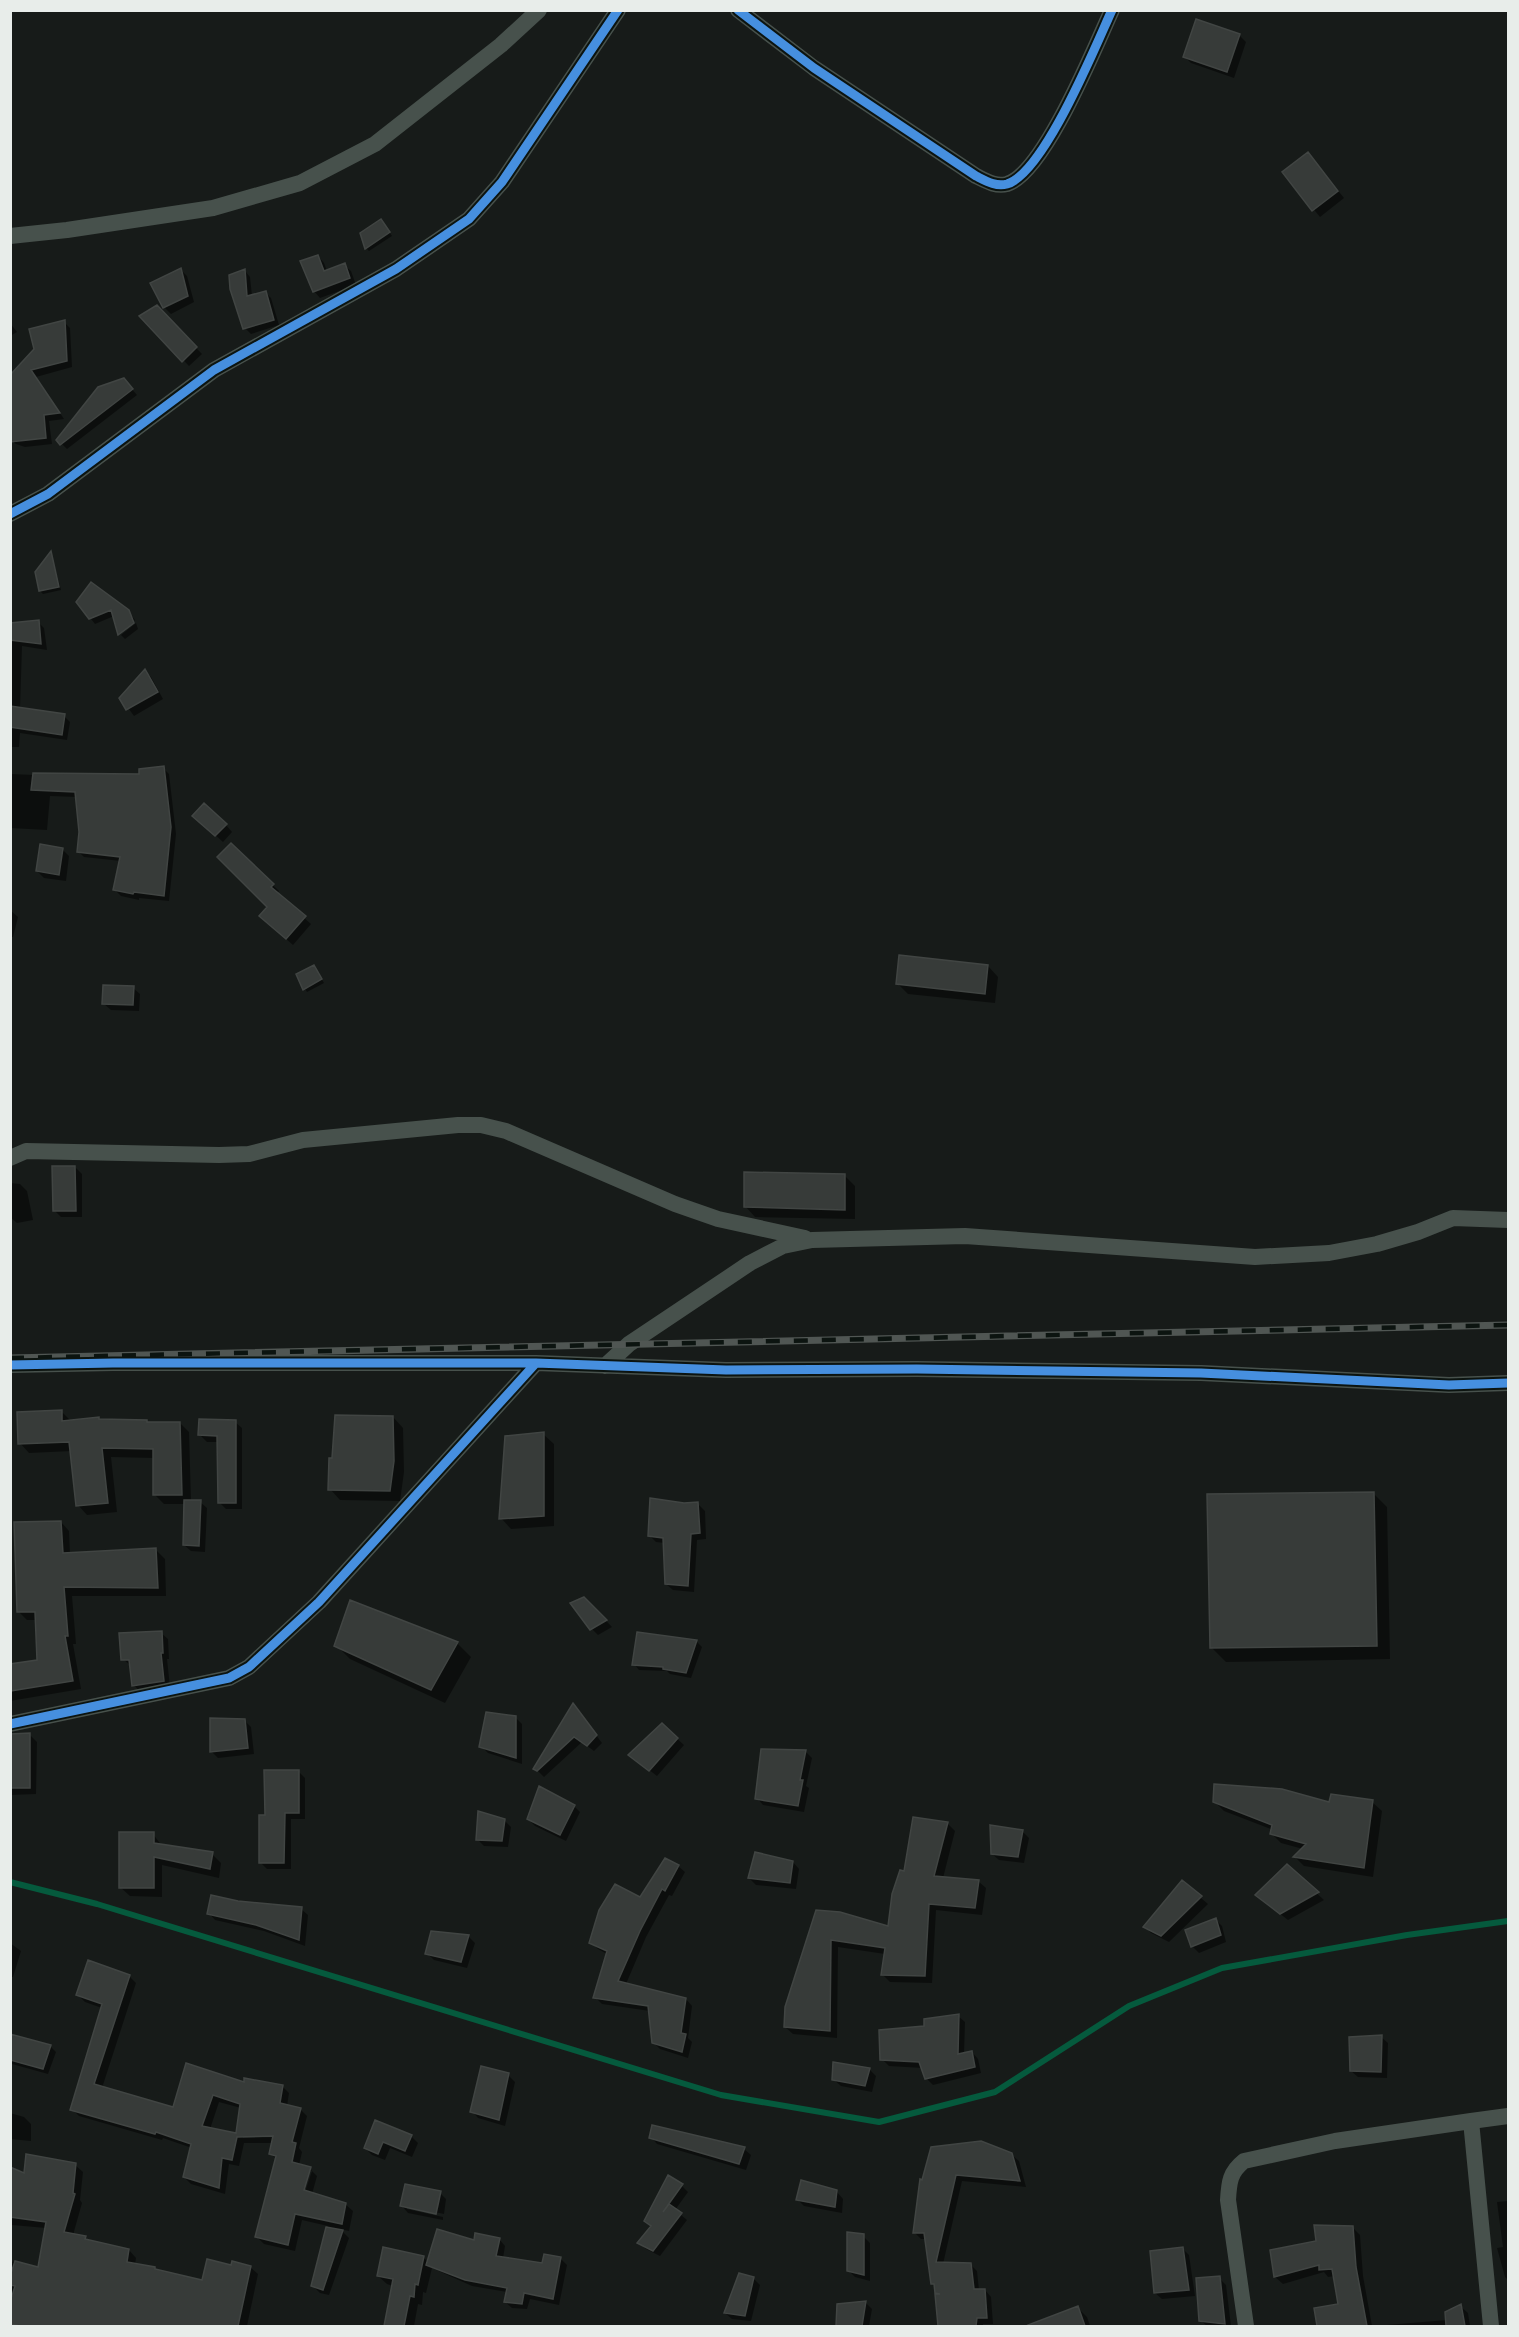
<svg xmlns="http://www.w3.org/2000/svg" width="1519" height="2337" font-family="'Titillium Web',sans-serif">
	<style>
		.shadow { fill: #0007; fill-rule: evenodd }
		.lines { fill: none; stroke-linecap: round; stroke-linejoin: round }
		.stream { stroke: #055a3d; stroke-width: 6 }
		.building { fill: #373b39; stroke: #414543; stroke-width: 1.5; fill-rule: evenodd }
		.street { stroke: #47514c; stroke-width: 16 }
		.rail-casing { stroke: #505653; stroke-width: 7 }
		.rail { stroke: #0c1410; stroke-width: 4.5; stroke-dasharray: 14; stroke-linecap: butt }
		.cycleway-casing { stroke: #0c1410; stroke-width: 13 }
		.cycleway { stroke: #468fdf; stroke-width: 9 }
	</style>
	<rect width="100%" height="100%" fill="#171b19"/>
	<!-- shadow -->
	<path class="shadow" d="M1239 35 1246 42 1234 78 1191 63 1185 57Z
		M1314 161 1344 198 1320 217 1284 173Z
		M384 224 392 236 369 251 366 248Z
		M318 256 324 263 327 271 344 265 351 271 356 285 320 298 314 291Z
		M181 270 187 276 194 302 171 314 164 307Z
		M245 271 250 277 252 296 265 292 271 298 279 325 251 334 245 328Z
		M156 307 202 354 189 366 141 316Z
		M64 322 70 328 72 367 36 377 64 419 49 421 52 444 25 447 16 444 10 439V377Z
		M10 323 17 332 10 336Z
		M129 386 137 395 67 449 58 440Z
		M51 553 61 590 43 594 40 591Z
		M78 602 128 611 135 620 120 632V635L114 616 95 624Z
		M38 622 44 628 47 650 22 646 20 709 64 716 70 722 67 740 20 733 19 747H10V625Z
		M136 623 138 629 125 639 121 635Z
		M145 671 151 677 163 699 134 716 121 698Z
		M163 768 169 774 176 834 169 901 139 898V900L121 896 115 890 121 861 84 857 78 851 81 832 77 797 50 796 47 830 10 828V774L85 777 141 776Z
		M201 822 226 825 232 832 223 842Z
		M231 845 279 891 277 894 311 924 293 945 268 923 269 907Z
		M62 849 69 856 66 881 44 878 37 871Z
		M10 910 18 917 13 937H10Z
		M314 966 324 983 307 992 305 989Z
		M988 966 998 977 995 1003 908 994 897 983Z
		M133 988 140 994 139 1011 111 1010 104 1004Z
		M75 1167 82 1174V1217H61L54 1210Z
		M845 1176 855 1186V1219L755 1217 745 1206Z
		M10 1183 20 1184 27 1191 33 1220 17 1223 10 1217Z
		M61 1411 70 1420 180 1423 189 1432 191 1501 200 1502 207 1508 205 1552 191 1551 184 1545 186 1504H164L155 1495 154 1458 111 1457 117 1512 87 1515 78 1505 72 1451 29 1453 20 1443Z
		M393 1417 403 1428 404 1472 400 1501 340 1500 330 1489 333 1459Z
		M235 1422 242 1428V1509H226L219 1502V1442H207L200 1435Z
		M543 1434 554 1444V1526L511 1529 501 1518Z
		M1373 1493 1387 1507 1390 1659 1226 1662 1212 1648Z
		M698 1504 705 1511 706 1539 697 1540 694 1592 673 1590 666 1584 665 1543 656 1542 649 1535 684 1505Z
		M61 1522 69 1531 70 1554 156 1550 165 1559 166 1596H72L76 1644H73L81 1689 10 1701V1666L38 1661 37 1620H27L18 1611Z
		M584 1598 612 1627 598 1635 592 1629Z
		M161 1633 168 1639 169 1659H167L170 1687 140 1692 134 1685 131 1666 123 1659Z
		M638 1634 697 1642 702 1647 691 1678 670 1674 667 1671 639 1670 634 1664Z
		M457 1643 471 1657 445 1703 350 1659 336 1645Z
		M573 1705 602 1743 594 1751 582 1742 544 1777 535 1768Z
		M515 1717 522 1724V1764L488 1753 481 1746Z
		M245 1721 251 1727 254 1754 218 1758 212 1752Z
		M662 1725 684 1745 657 1776 630 1755Z
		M30 1735 37 1742 36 1794 10 1795V1736Z
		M805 1751 812 1758 806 1786 809 1788 804 1812 763 1805 757 1798Z
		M298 1771 305 1778V1819H291V1869H267L260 1862 266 1817Z
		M1214 1801 1331 1804 1372 1802 1382 1811 1373 1877 1304 1866 1295 1857 1303 1849 1281 1843 1272 1834 1273 1830 1224 1811Z
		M574 1806 580 1812 566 1841 535 1826 528 1819Z
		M504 1820 511 1827 508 1847 484 1846 478 1840Z
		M947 1823 955 1831 943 1878 978 1881 986 1888 982 1915 936 1910 932 1983 890 1982 883 1975 885 1954 838 1947 837 2038 793 2034 785 2027 817 1911 889 1928 905 1873Z
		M1022 1831 1029 1838 1024 1863 999 1860 992 1854Z
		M153 1834 162 1846 212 1854 221 1863 219 1878 162 1865V1897L130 1896 120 1887Z
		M793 1862 799 1869 796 1889 756 1885 749 1878Z
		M678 1866 685 1872 672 1896 669 1895 646 1937 626 1984 686 1999 692 2006 688 2038 692 2042 688 2058 660 2049 653 2042 650 2011 602 2004 595 1997 607 1954 598 1949 591 1943Z
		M1287 1866 1324 1900 1288 1920 1264 1901Z
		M1182 1882 1208 1904 1169 1942 1151 1933 1145 1927Z
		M238 1903 301 1909 308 1915 305 1946 264 1931 215 1920 209 1913Z
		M1216 1920 1222 1926 1226 1942 1199 1953 1192 1946Z
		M468 1936 475 1943 467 1968 434 1960 427 1953Z
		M10 1943 21 1951 13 1977H10Z
		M129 1976 136 1983 102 2088 174 2108 245 2084 282 2086 289 2093 287 2106 300 2109 307 2116 299 2148 302 2152 299 2165 310 2169 317 2176 312 2194 345 2204 353 2211 349 2231 340 2229 349 2238 329 2295 320 2293 313 2286 328 2226 302 2220 295 2251 264 2244 257 2237 276 2159 270 2153 273 2143H244L239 2166 229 2164 225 2194 191 2184 184 2177 192 2148 163 2138 162 2140 79 2116 72 2109 102 2008 85 2002 78 1995ZM219 2102 241 2108 237 2135 210 2129ZM280 2134V2137L243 2138V2135ZM309 2171H312L303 2198 300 2197Z
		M958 2016 965 2022 964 2054 972 2052 978 2059 981 2073 933 2085 926 2078 923 2068 889 2066 882 2059 926 2027Z
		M1381 2037 1388 2043 1387 2078 1358 2077 1351 2071Z
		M10 2044 50 2046 56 2052 48 2074 12 2064Z
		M835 2064 870 2070 876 2076 872 2092 841 2086 834 2080Z
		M508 2075 515 2082 505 2126 478 2118 472 2111Z
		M10 2113 24 2117 31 2124V2141L10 2139Z
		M376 2122 411 2136 418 2143 412 2157 390 2148 385 2160 372 2155 365 2148Z
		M651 2137 744 2149 751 2155 746 2170 657 2144Z
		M1011 2154 1019 2161 1026 2187 962 2181 943 2264H970L977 2271 979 2290H985L991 2297 993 2324H983V2326H940L937 2296 940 2295 932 2283 927 2239H921L915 2233 922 2181Z
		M75 2165 83 2172 80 2200 82 2203 73 2235 85 2237 89 2242 129 2250 136 2258 135 2265 203 2282 232 2267H250L258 2274 247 2326H10V2261L39 2269 46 2228 12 2225 10 2234V2169L25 2175Z
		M682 2186 688 2192 675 2210 687 2220 660 2256 646 2249 639 2243Z
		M837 2192 843 2199 842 2213 804 2206 797 2199Z
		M440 2193 446 2199 444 2214 407 2206V2209L443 2217V2220L408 2213 402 2206Z
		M1508 2201V2280L1505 2277 1497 2248 1503 2247 1497 2202Z
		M1352 2227 1360 2235 1363 2276 1372 2326H1317L1316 2310 1340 2306 1335 2276 1328 2277 1324 2272 1283 2284 1275 2277 1318 2242Z
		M863 2236 870 2243V2281L855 2277 848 2270Z
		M499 2239 505 2246 503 2258 543 2265 545 2255 561 2259 567 2265 559 2305 530 2299 527 2309 512 2308 505 2302 507 2292 472 2286 432 2268 426 2293 423 2292 422 2305 418 2304 414 2326H385L393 2286 387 2284 378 2276 423 2257 429 2263 475 2242Z
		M1182 2248 1189 2255 1195 2296 1162 2299 1155 2293Z
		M753 2278 760 2285 751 2321 732 2319 725 2313Z
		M1219 2278 1226 2285 1231 2326H1207L1201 2321Z
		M866 2303 872 2309 869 2326H840L838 2324Z
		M1460 2306 1468 2313 1470 2326H1375L1447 2320Z
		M1078 2308 1087 2317 1090 2326H1041L1040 2322Z"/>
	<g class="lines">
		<!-- stream -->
		<path class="stream" d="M10 1882 97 1904 721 2095 879 2122 995 2092 1129 2006 1222 1968 1407 1935 1508 1921"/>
	</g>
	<!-- building -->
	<path class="building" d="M1196 19 1240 34 1227 72 1183 57Z
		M1308 152 1338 191 1312 211 1282 172Z
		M381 219 390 232 365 249 360 233Z
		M318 255 324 271 345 263 350 278 313 292 300 261Z
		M181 268 188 296 163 308 150 283Z
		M245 269 247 296 266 291 274 320 243 329 230 289 229 275Z
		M157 305 197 347 182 362 139 316Z
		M65 320 67 361 31 370 60 413 44 415 46 438 10 442V375L34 349 29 329Z
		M124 378 133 389 60 445 56 440 98 387Z
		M51 551 59 587 39 591 35 572Z
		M91 582 129 610 134 623 118 635 111 610 89 619 76 602Z
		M39 620 41 644 10 640V623Z
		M145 669 158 692 126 710 119 698Z
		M10 706 65 714 62 735 10 727Z
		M164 766 171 827 164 896 134 892 133 894 113 890 120 857 77 852 79 832 75 792 31 790 33 773 139 774V769Z
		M204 803 227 824 215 836 192 816Z
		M231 843 274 884 271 887 306 916 286 939 259 916 267 907 217 857Z
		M40 844 63 848 59 875 36 871Z
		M899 955 988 965 985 994 896 984Z
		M314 965 322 979 303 990 296 974Z
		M103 985 134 986 133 1005 102 1004Z
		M52 1166H75L76 1211H53Z
		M744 1172 845 1174V1210L744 1207Z
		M62 1410V1421L99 1417V1419L147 1420V1422H180L182 1495H153V1449L102 1448 108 1503 76 1506 69 1442 18 1444 17 1412Z
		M335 1415 393 1416 394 1461 390 1491 328 1490 329 1458H332Z
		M199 1419 236 1420V1503H218L217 1436 198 1435Z
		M544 1432V1516L499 1519 505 1436Z
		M1374 1492 1377 1646 1210 1648 1207 1494Z
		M650 1498 684 1503 698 1502 700 1533 691 1534 688 1586 665 1584 663 1538 648 1536Z
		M184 1500H201L199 1546 183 1545Z
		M61 1521 63 1553 156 1548 158 1588 64 1587 68 1636H65L73 1681 10 1691V1664L37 1660 35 1612H17L14 1522Z
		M584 1597 607 1620 590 1630 570 1603Z
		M350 1600 458 1642 431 1690 334 1646Z
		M162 1631 163 1653H161L164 1681 132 1686 129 1660H121L119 1633Z
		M637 1632 697 1640 686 1673 663 1669V1667L632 1665Z
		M573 1703 597 1735 587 1746 574 1737 537 1771 533 1769Z
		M486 1712 516 1716V1758L479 1747Z
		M210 1718 245 1719 248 1748 210 1752Z
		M662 1723 678 1738 649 1771 628 1755Z
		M30 1733V1788H10V1734Z
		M761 1749 806 1750 800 1780H803L798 1806 755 1799Z
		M264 1770H299V1813H285L284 1863H259V1815H265Z
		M1214 1784 1282 1789 1329 1802 1331 1794 1373 1800 1364 1868 1293 1857 1306 1844 1270 1834 1272 1825 1213 1802Z
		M539 1786 575 1805 560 1835 527 1819Z
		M478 1811 505 1819 502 1841 476 1840Z
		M913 1817 948 1822 934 1876 979 1880 975 1908 929 1904 925 1976 881 1975 885 1948 831 1940 830 2031 784 2027 785 2007 816 1910 840 1912 888 1926 892 1894 900 1870 904 1871Z
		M990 1825 1023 1830 1018 1857 991 1854Z
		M119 1832H154V1843L213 1852 210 1869 154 1857V1888H119Z
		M755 1852 793 1861 790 1883 748 1878Z
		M665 1858 679 1865 665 1891 662 1889 640 1931 618 1981 686 1998 681 2033 686 2034 682 2052 652 2043 648 2006 593 1998 607 1951 589 1943 599 1910 615 1884 640 1897Z
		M1287 1864 1319 1892 1280 1914 1255 1895Z
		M1182 1880 1202 1896 1161 1936 1143 1927Z
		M211 1895 238 1901 302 1907 299 1940 256 1925 207 1914Z
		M1216 1918 1221 1935 1191 1947 1185 1930Z
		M431 1931 469 1935 461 1962 425 1954Z
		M88 1960 130 1975 94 2084 173 2107 186 2063 244 2082V2078L283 2085 280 2103 301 2108 292 2142 296 2143 292 2162 311 2167 304 2190 346 2203 342 2224 295 2214 288 2245 255 2237 276 2156 269 2154 273 2136 237 2137 232 2160 222 2158 219 2188 183 2177 191 2144 156 2132 155 2134 70 2110 102 2004 76 1995ZM213 2095 240 2104 236 2133 202 2126Z
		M959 2014 958 2054 972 2051 975 2067 925 2079 919 2062 880 2060 879 2030 924 2026V2019Z
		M10 2034 51 2045 43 2069 10 2060Z
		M1382 2035 1381 2072 1350 2071 1349 2037Z
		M833 2062 870 2068 865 2086 832 2080Z
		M481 2066 509 2073 499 2120 470 2112Z
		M375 2120 412 2135 405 2151 383 2142 378 2154 364 2148Z
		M652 2125 745 2147 739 2164 649 2138Z
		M981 2141 1012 2153 1020 2181 956 2175 936 2262 971 2263 974 2289H985L987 2318H977L976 2326H938L935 2294H940L935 2293 934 2284H931L924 2233H913L920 2179 922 2180 931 2147Z
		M26 2154 76 2163 73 2193 75 2194 64 2232 86 2236 85 2239 129 2249 127 2262 155 2267V2269L202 2280 207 2259 231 2265 232 2261 251 2266 238 2326H20L10 2324V2302L15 2286 10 2285V2276L15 2261 38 2267 46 2222 10 2217V2167L24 2173Z
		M668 2175 683 2184 663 2212 669 2204 682 2213 653 2251 637 2243 651 2226 644 2221Z
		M801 2180 837 2190 835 2207 796 2200Z
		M405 2184 441 2191 436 2214 400 2206Z
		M1314 2225 1353 2226 1356 2267 1367 2326H1317L1314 2308 1338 2304 1332 2269 1319 2270V2265L1274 2277 1270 2250 1316 2241Z
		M326 2227 343 2230 323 2290 311 2286Z
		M437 2229 474 2240 475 2233 500 2238 496 2256 542 2263 544 2254 561 2257 553 2299 524 2293 522 2304 504 2302 507 2288 465 2280 426 2265Z
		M847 2232 864 2234V2275L847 2271Z
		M383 2247 424 2256 418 2285 415 2284 414 2297 410 2296 404 2326H384L393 2279 377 2276Z
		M1183 2247 1189 2290 1154 2293 1150 2251Z
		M739 2273 754 2277 745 2316 724 2313Z
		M1220 2276 1225 2324 1199 2321 1196 2278Z
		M866 2301 862 2326H836L837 2304Z
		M1461 2304 1465 2326H1446L1445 2312Z
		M1078 2306 1085 2326H1029L1028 2325Z"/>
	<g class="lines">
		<!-- street -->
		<path class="street" d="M738 10 814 68 976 176C986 181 996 187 1007 184 1044 173 1095 47 1112 10
			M10 236 67 230 213 208 300 183 375 144 501 45 539 10
			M10 514 48 494 214 370 396 269 469 219 502 182 618 10
			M10 1158 26 1151 219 1155 249 1154 303 1140 458 1125H481L506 1131 675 1204 718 1219 805 1238
			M10 1365 113 1363H536L726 1370 917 1369 1201 1373 1449 1385 1508 1383
			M605 1366 629 1344 750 1263 783 1246 812 1240 965 1236 1255 1257 1329 1253 1377 1244 1418 1232 1453 1218 1508 1220
			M10 1724 229 1678 249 1667 319 1602 536 1363
			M1246 2326 1228 2200C1229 2182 1230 2172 1244 2161L1335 2141 1471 2121
			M1491 2326 1471 2121 1508 2116"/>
		<!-- rail casing -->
		<g class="rail-casing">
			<path id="rail" d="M10 1358 1508 1325"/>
		</g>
		<!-- rail -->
		<use href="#rail" class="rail"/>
		<!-- cycleway casing -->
		<g class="cycleway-casing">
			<path id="cycleway" d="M738 10 814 68 976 176C986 181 996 187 1007 184 1044 173 1095 47 1112 10
				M10 514 48 494 214 370 396 269 469 219 502 182 618 10
				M10 1365 113 1363H536L726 1370 917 1369 1201 1373 1449 1385 1508 1383
				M10 1724 229 1678 249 1667 319 1602 536 1363"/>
		</g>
		<!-- cycleway -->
		<use href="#cycleway" class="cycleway"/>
	</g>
	<!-- border -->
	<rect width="1519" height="2337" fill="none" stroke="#e8edea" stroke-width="24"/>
</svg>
